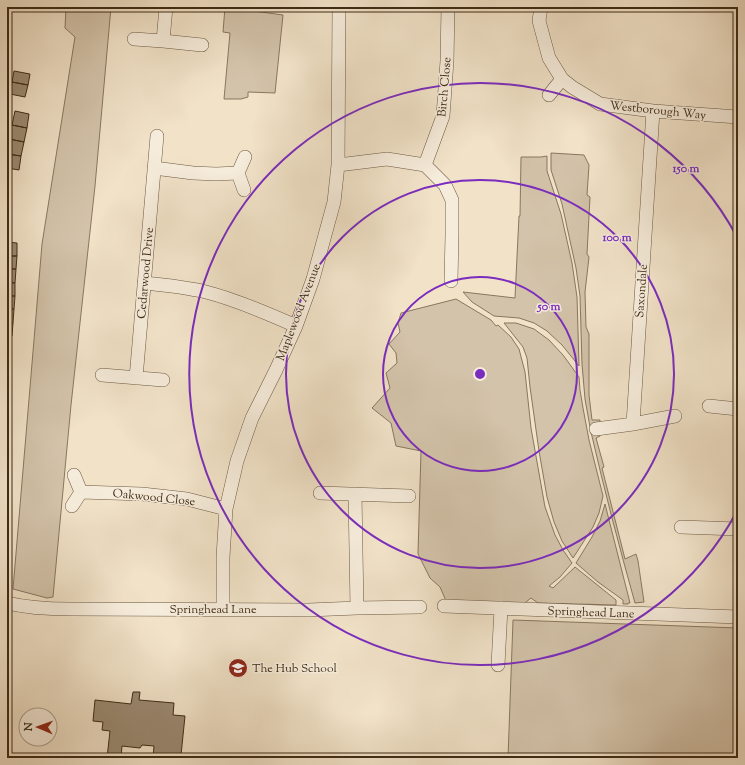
<svg xmlns="http://www.w3.org/2000/svg" width="745" height="765" font-family="'Sorts Mill Goudy',serif">
	<style>
		.green { fill: #d3c3aa; stroke: #887760 }
		.building { fill: #9b8a73; stroke: #3e2b16 }
		.lines { fill: none; stroke-linecap: round; stroke-linejoin: round }
		.street-casing { stroke: #6b5942; stroke-width: 14 }
		.street { stroke: #f6ecdb; stroke-width: 13 }
		.ring { fill: none; stroke: #7b2cbf; stroke-width: 2 }
		.labels { text-anchor: middle; stroke-width: 3; stroke-linejoin: round; paint-order: stroke }
		.street-label { font-size: 12px; fill: #3e2b16; stroke: #f6ecdb }
		.poi-label { font-size: 12px; fill: #3e2b16; stroke: #f6ecdb; text-anchor: start }
		.centre { fill: #7b2cbf; stroke: #f6ecdb; stroke-width: 2 }
		.ring-label { font-size: 12px; text-anchor: middle; font-weight: bold; fill: #7b2cbf; stroke: #f6ecdb; stroke-width: 3; stroke-linejoin: round; paint-order: stroke }
	</style>
	<rect width="100%" height="100%" fill="#f1e2c8"/>
	<filter id="stains"><feTurbulence type="fractalNoise" baseFrequency=".005" numOctaves="4"/><feColorMatrix values="0 0 0 0 .2 0 0 0 0 .09 0 0 0 0 .02 0 0 0 .5 -.17"/></filter>
	<radialGradient id="worn" r=".72"><stop offset=".6" stop-color="#630" stop-opacity="0"/><stop offset="1" stop-color="#630" stop-opacity=".3"/></radialGradient>
	<!-- green -->
	<path class="green" d="M66 7H111L95 186 71 405 53 597 47 598 13 589 35 328 42 244 75 37 65 28Z
		M225 7 283 15 275 93 248 92V97L241 99H224L230 33 223 32Z
		M551 153 584 155 589 165 587 195 590 197 587 254 589 257 585 292 586 327 589 334V395L592 420H600V426L590 427 585 399 582 364 580 296 576 268 562 204 551 170Z
		M547 156V171L561 214 572 263 577 297 579 366 562 345 547 331 534 323 519 318 494 316 472 302 463 292 515 298 519 216H520L521 157H541Z
		M456 299 491 320 496 326 498 325 511 337 519 349 525 372 531 428 545 507 555 535 563 550 572 563 560 577 549 586 553 588 575 567 616 600V605L538 603 531 598 521 606 447 603 440 587 430 578 418 554 421 451 396 446 391 423 372 408 390 388 386 373 397 363 396 353 389 344 400 332 398 323 401 313Z
		M504 323H516L534 329 549 340 563 355 579 377 580 390 583 408 589 440 603 496 599 513 593 527 573 558 562 541 554 522 547 497 539 451 530 387 527 358 523 347Z
		M599 430 600 436 596 438 604 467 602 468 625 559 636 554 638 561 644 602 635 603C619 546 604 489 591 432Z
		M605 504 630 603H628V604H623V600L598 582 576 563 592 537 600 521Z
		M513 620 738 628V758H508Z"/>
	<!-- building -->
	<path class="building" d="M14 71 30 74 28 85 12 82Z
		M12 82 28 85 25 97 10 94Z
		M15 111 29 114 27 128 12 125Z
		M12 125 27 128 24 142 9 139Z
		M9 139 24 142 21 156 7 154Z
		M7 154 21 156 19 170 7 168Z
		M7 242 17 243V256H7Z
		M7 256H17L16 269H7Z
		M7 269H16L15 283 7 282Z
		M7 282 15 283V296H7Z
		M7 296H15L14 309H7Z
		M7 309H14L13 323 7 322Z
		M7 322 13 323 12 336H7Z
		M133 692H140L139 700 174 703 173 715 185 716 181 755 171 754V758H153L154 746 142 745 140 748 122 746 121 758H107L110 731 102 730 103 722 93 721 95 700 131 704Z"/>
	<g class="lines">
		<!-- street casing -->
		<g class="street-casing">
			<path id="street" d="M541 7 539 21 549 58 562 79 572 87 600 104 653 111 738 117
				M134 39 163 41 202 45
				M163 41 166 7
				M549 95 562 79
				M338 165 387 159 425 165 445 185 452 200V235L451 281
				M425 165 443 116 447 61 448 7
				M154 168 193 173 216 174 238 173
				M244 190 238 173 245 157
				M144 283C165 285 185 287 206 292 237 300 267 313 296 326
				M102 375 163 380
				M136 378 157 136
				M709 406 738 409
				M633 424 653 111
				M596 429 633 424 675 416
				M81 492 142 494 187 499 226 509
				M320 493 409 496
				M355 494 357 608
				M72 506 81 492 74 475
				M681 527 738 529
				M7 603C28 608 49 609 70 609L309 610 357 608 420 607
				M444 606 738 617
				M223 609V557L226 509 237 461 252 418 276 370 296 326 313 279 334 202 338 165 339 7
				M498 665 501 608"/>
		</g>
		<!-- street -->
		<use href="#street" class="street"/>
	</g>
	<!-- distance rings -->
	<g class="ring">
		<circle cx="480" cy="374" r="97"/>
		<circle cx="480" cy="374" r="194"/>
		<path d="M737 511A291 291 0 1 1 737 237"/>
	</g>
	<!-- icons -->
	<defs>
		<g id="school-disc" transform="scale(1)"><circle r="9.5" fill="#8f2418" stroke="#f6ecdb"/><path d="M0-5L7-2L0 1L-7-2ZM-4 1L0 2.5L4 1V4Q0 6-4 4Z" fill="#fff"/></g>
	</defs>
	<g fill-rule="evenodd">
		<use href="#school-disc" x="238" y="668"/>
	</g>
	<g class="labels">
		<!-- street labels -->
		<g class="street-label">
			<text transform="translate(444 87) rotate(-85)" y="4">Birch Close</text>
			<text transform="translate(658 110) rotate(6)" y="4">Westborough Way</text>
			<text transform="translate(145 273) rotate(-85)" y="4">Cedarwood Drive</text>
			<text transform="translate(641 291) rotate(-86)" y="4">Saxondale</text>
			<text transform="translate(298 312) rotate(-69)" y="4">Maplewood Avenue</text>
			<text transform="translate(154 497) rotate(6)" y="4">Oakwood Close</text>
			<text x="213" y="613">Springhead Lane</text>
			<text transform="translate(591 612) rotate(2)" y="4">Springhead Lane</text>
		</g>
		<!-- poi labels -->
		<g class="poi-label">
			<text x="252" y="672">The Hub School</text>
		</g>
	</g>
	<circle cx="480" cy="374" r="6" class="centre"/>
	<g class="ring-label">
		<text x="686" y="172">150 m</text>
		<text x="617" y="241">100 m</text>
		<text x="549" y="310">50 m</text>
	</g>
	<!-- margin -->
	<rect width="745" height="765" fill="none" stroke="#f1e2c8" stroke-width="24"/>
	<rect x="8" y="8" width="729" height="749" fill="none" stroke="#3e2b16" stroke-width="2"/>
	<rect x="12" y="12" width="721" height="741" fill="none" stroke="#3e2b16"/>
	<!-- north arrow -->
	<g transform="translate(38 727) rotate(272)"><circle r="19" fill="#f6ecdb" stroke="#ac9f8c"/>
	<path d="M0-3L7 15L0 10L-7 15Z" fill="#8f2418"/>
	<text y="-6" font-size="11" font-weight="bold" text-anchor="middle" fill="#3e2b16">N</text>
	</g>
	<rect width="100%" height="100%" filter="url(#stains)"/>
	<rect width="100%" height="100%" fill="url(#worn)"/>
</svg>
